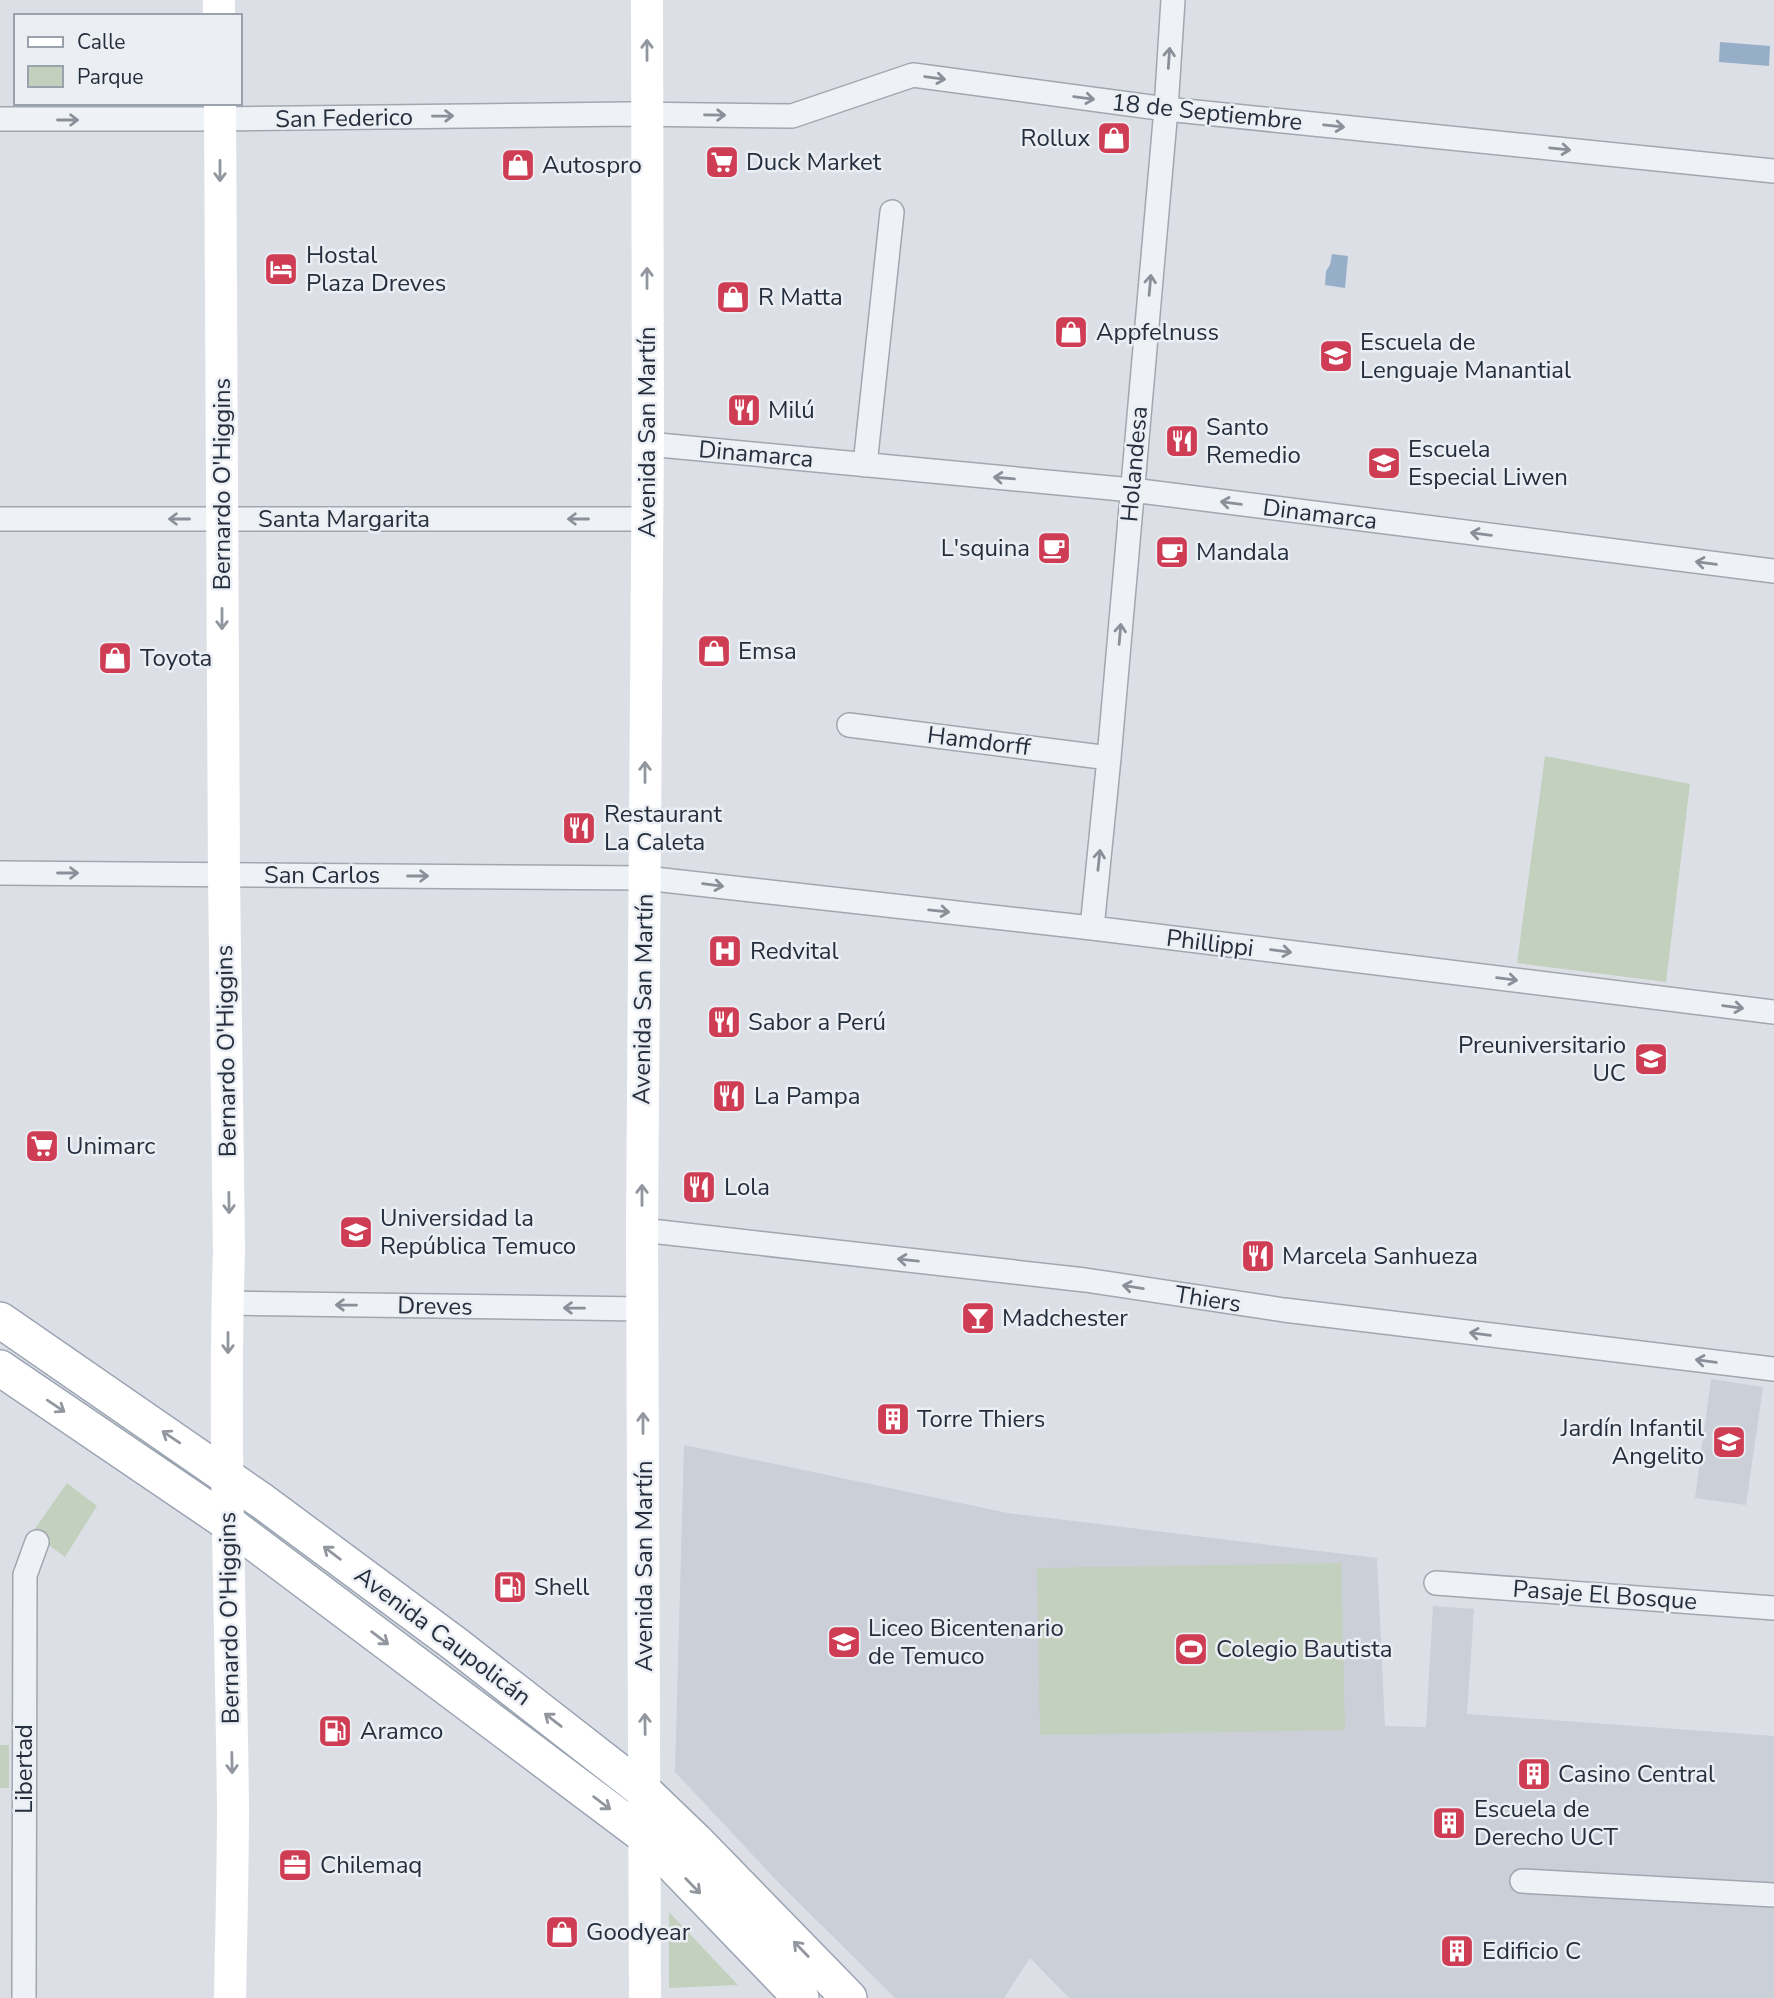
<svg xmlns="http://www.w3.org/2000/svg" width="1774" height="1998" font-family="'Nunito Sans',sans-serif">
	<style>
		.built { fill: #cacfd8 }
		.green { fill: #c2d0bd }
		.water { fill: #96aec8 }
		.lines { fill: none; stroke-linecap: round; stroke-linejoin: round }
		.street-casing { stroke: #a1a7b0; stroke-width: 26 }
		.primary-casing { stroke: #9ba4b2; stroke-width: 38 }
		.street { stroke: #eef1f5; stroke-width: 23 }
		.secondary { stroke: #fff; stroke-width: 32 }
		.primary { stroke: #fff; stroke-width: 35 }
		.oneway { stroke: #92969e }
		.oneway2 { stroke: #8a9099 }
		.labels { text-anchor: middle; stroke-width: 5; stroke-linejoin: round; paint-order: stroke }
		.street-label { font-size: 24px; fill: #252e3d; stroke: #ebeff4 }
		.poi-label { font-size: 24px; fill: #252e3d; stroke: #ebeff4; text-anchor: start }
	</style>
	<rect width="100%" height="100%" fill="#dce0e6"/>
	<!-- built -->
	<path class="built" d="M1711 1379 1763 1387 1746 1505 1695 1498Z
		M684 1445 1008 1513 1377 1558 1385 1726 1426 1727 1433 1606 1474 1609 1467 1714 1774 1736V1998H1069L1030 1958 1004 1998H895L777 1881 675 1772Z"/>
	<!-- green -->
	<path class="green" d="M1545 756 1690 784 1666 982 1517 963Z
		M67 1483 97 1506 65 1557 32 1533Z
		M1341 1563 1345 1730 1040 1735 1037 1568Z
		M0 1745H9V1788H0Z
		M669 1912 738 1985 669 1988Z"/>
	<!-- water -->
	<path class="water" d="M1720 42 1770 46 1769 66 1719 62Z
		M1332 254 1348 256 1345 288 1325 285 1326 271 1330 265Z"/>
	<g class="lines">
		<!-- street casing -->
		<g class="street-casing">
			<path id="street" d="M0 119H220L629 114 792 116 913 75 1166 109 1774 171
				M648 444 1132 490 1774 571
				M865 465 892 212
				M0 519H647
				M849 725 1109 758
				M0 873 645 878 1092 928 1774 1012
				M1092 928 1109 758 1166 109 1173 0
				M642 1230 1085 1280 1284 1310 1774 1369
				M227 1303 642 1309
				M1436 1583 1774 1608
				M1522 1881 1774 1895
				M24 1998 25 1575 37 1542"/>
		</g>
		<!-- primary casing -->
		<g class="primary-casing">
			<path id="primary" d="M0 1320 262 1501 455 1644 645 1792 696 1841 849 1998
				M0 1368 228 1523 646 1837 801 1998"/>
		</g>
		<!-- street -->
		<use href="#street" class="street"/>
		<!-- secondary -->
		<path class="secondary" d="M219 0V16
			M220 103 224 875 229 1250C223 1436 231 1621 233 1807 233 1871 231 1934 230 1998
			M645 1998 642 1230 648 432 647 0"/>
		<!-- primary -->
		<use href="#primary" class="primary"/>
	</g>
	<!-- one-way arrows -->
	<defs><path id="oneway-shaft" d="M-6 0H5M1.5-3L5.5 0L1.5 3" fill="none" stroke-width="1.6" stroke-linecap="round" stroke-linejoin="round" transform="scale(1.75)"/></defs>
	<g class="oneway">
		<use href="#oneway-shaft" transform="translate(647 50) rotate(-90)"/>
		<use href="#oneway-shaft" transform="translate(220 171) rotate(90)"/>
		<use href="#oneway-shaft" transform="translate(647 278) rotate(-90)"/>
		<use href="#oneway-shaft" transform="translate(222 619) rotate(90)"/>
		<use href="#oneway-shaft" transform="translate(645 772) rotate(-90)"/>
		<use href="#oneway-shaft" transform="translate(642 1195) rotate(-90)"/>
		<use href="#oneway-shaft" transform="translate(229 1203) rotate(89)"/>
		<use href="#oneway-shaft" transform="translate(228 1343) rotate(90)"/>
		<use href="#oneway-shaft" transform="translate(56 1406) rotate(34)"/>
		<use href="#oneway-shaft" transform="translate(643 1423) rotate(-90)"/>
		<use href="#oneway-shaft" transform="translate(171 1437) rotate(-146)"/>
		<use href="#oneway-shaft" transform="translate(332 1553) rotate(-143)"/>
		<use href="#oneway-shaft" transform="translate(380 1638) rotate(37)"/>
		<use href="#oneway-shaft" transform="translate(553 1720) rotate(-142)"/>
		<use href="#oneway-shaft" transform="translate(645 1724) rotate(-91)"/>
		<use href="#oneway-shaft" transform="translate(232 1763) rotate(89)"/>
		<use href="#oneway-shaft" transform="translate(602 1803) rotate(37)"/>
		<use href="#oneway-shaft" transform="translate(693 1886) rotate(46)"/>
		<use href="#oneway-shaft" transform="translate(801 1949) rotate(-134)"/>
	</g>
	<g class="oneway2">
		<use href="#oneway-shaft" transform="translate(1169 58) rotate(-86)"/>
		<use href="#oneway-shaft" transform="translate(935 78) rotate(8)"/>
		<use href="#oneway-shaft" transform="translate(1084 98) rotate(8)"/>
		<use href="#oneway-shaft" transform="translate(715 115) rotate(1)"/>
		<use href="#oneway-shaft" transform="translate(443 116) rotate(-1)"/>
		<use href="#oneway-shaft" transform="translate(68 120)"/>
		<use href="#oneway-shaft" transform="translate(1334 126) rotate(6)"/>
		<use href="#oneway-shaft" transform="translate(1560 149) rotate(6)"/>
		<use href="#oneway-shaft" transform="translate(1150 285) rotate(-85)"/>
		<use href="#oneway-shaft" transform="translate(1004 478) rotate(-175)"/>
		<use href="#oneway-shaft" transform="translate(1231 503) rotate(-173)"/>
		<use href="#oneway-shaft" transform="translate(179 519) rotate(-180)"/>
		<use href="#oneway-shaft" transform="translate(578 519) rotate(-180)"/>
		<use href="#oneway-shaft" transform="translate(1481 534) rotate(-173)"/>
		<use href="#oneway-shaft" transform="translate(1706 563) rotate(-173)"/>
		<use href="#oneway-shaft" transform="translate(1120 634) rotate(-85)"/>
		<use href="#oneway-shaft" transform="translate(1099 860) rotate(-84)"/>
		<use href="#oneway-shaft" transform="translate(68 873)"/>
		<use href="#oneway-shaft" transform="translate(418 876)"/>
		<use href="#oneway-shaft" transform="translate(713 885) rotate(7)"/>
		<use href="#oneway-shaft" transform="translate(939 911) rotate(6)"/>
		<use href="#oneway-shaft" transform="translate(1281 951) rotate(7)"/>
		<use href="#oneway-shaft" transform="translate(1507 979) rotate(7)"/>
		<use href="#oneway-shaft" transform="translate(1733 1007) rotate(7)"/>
		<use href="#oneway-shaft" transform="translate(908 1260) rotate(-174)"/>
		<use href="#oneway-shaft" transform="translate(1133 1287) rotate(-171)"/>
		<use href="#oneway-shaft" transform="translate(346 1305) rotate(-179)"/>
		<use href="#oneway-shaft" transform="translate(574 1308) rotate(-179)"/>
		<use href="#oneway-shaft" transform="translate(1480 1334) rotate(-173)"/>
		<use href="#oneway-shaft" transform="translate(1706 1361) rotate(-173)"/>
	</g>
	<!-- icons -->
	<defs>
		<g id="shop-square" transform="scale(1.75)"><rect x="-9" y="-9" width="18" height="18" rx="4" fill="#cf3d54" stroke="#ebeff4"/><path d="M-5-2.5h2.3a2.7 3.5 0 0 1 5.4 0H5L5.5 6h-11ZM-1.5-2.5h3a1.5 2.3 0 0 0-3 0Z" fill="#fff"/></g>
		<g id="supermarket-square" transform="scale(1.75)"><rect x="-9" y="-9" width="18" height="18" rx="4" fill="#cf3d54" stroke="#ebeff4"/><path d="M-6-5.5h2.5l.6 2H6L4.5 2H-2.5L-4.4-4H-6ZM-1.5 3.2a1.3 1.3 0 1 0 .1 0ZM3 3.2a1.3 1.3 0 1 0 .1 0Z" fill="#fff"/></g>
		<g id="hotel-square" transform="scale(1.75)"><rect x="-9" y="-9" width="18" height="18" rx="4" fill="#cf3d54" stroke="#ebeff4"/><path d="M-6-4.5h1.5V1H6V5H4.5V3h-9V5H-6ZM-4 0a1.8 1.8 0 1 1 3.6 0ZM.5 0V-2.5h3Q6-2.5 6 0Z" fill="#fff"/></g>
		<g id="school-square" transform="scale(1.75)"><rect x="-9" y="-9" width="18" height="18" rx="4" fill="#cf3d54" stroke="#ebeff4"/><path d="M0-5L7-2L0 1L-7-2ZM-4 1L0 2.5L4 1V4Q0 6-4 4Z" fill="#fff"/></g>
		<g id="restaurant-square" transform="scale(1.75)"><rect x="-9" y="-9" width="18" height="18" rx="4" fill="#cf3d54" stroke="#ebeff4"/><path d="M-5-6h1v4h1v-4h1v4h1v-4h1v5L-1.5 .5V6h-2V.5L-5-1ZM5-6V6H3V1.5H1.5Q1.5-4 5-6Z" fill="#fff"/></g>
		<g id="cafe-square" transform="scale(1.75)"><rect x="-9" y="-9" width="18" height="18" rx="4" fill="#cf3d54" stroke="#ebeff4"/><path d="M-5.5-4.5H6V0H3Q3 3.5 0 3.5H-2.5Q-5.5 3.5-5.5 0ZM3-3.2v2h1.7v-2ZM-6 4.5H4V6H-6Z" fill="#fff"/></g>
		<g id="hospital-square" transform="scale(1.75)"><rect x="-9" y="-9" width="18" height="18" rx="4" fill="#cf3d54" stroke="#ebeff4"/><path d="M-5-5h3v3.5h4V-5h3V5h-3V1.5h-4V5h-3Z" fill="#fff"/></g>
		<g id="university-square" transform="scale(1.75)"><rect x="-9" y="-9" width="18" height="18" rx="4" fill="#cf3d54" stroke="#ebeff4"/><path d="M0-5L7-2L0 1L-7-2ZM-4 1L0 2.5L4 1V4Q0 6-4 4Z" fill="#fff"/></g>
		<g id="bar-square" transform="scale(1.75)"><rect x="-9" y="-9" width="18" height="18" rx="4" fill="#cf3d54" stroke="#ebeff4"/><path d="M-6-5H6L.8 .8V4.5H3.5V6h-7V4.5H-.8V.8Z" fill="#fff"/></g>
		<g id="building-square" transform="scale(1.75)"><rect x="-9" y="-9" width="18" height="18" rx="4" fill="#cf3d54" stroke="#ebeff4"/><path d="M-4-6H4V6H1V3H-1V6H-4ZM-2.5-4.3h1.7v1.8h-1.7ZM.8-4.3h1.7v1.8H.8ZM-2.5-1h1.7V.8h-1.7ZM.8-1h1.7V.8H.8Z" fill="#fff"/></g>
		<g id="fuel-square" transform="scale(1.75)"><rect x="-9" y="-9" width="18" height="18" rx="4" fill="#cf3d54" stroke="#ebeff4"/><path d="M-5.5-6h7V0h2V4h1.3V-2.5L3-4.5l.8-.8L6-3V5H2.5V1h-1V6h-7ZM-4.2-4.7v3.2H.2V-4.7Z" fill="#fff"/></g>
		<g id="stadium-square" transform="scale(1.75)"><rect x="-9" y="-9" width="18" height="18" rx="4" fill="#cf3d54" stroke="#ebeff4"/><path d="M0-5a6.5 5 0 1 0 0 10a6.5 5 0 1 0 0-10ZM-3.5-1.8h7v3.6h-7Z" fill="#fff"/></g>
		<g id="office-square" transform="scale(1.75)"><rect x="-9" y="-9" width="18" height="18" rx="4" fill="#cf3d54" stroke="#ebeff4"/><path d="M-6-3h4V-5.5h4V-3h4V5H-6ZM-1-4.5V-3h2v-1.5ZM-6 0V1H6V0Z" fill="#fff"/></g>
	</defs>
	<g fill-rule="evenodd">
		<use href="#shop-square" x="1114" y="138"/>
		<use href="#supermarket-square" x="722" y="162"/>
		<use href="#shop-square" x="518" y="165"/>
		<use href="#hotel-square" x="281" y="269"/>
		<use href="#shop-square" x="733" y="297"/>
		<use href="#shop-square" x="1071" y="332"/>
		<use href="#school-square" x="1336" y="356"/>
		<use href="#restaurant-square" x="744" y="410"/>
		<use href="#restaurant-square" x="1182" y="441"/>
		<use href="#school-square" x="1384" y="463"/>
		<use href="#cafe-square" x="1054" y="548"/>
		<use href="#cafe-square" x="1172" y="552"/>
		<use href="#shop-square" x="714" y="651"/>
		<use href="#shop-square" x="115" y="658"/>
		<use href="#restaurant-square" x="579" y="828"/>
		<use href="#hospital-square" x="725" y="951"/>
		<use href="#restaurant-square" x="724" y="1022"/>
		<use href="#school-square" x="1651" y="1059"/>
		<use href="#restaurant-square" x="729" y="1096"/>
		<use href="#supermarket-square" x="42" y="1146"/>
		<use href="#restaurant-square" x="699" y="1187"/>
		<use href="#university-square" x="356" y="1232"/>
		<use href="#restaurant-square" x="1258" y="1256"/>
		<use href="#bar-square" x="978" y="1318"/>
		<use href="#building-square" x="893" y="1419"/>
		<use href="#school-square" x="1729" y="1442"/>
		<use href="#fuel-square" x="510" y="1587"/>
		<use href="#school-square" x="844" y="1642"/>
		<use href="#stadium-square" x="1191" y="1649"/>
		<use href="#fuel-square" x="335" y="1731"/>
		<use href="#building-square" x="1534" y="1774"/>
		<use href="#building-square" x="1449" y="1823"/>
		<use href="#office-square" x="295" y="1865"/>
		<use href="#shop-square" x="562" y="1932"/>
		<use href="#building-square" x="1457" y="1951"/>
	</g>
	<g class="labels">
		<!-- street labels -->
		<g class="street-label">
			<text transform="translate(1207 112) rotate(6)" y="8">18 de Septiembre</text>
			<text transform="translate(344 118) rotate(-1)" y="8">San Federico</text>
			<text transform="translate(647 432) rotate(-90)" y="8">Avenida San Martín</text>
			<text transform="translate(756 454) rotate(5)" y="8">Dinamarca</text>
			<text transform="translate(1134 464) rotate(-85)" y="8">Holandesa</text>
			<text transform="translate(222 484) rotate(-90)" y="8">Bernardo O'Higgins</text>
			<text transform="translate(1320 514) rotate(7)" y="8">Dinamarca</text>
			<text x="344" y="527">Santa Margarita</text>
			<text transform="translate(979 741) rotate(7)" y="8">Hamdorff</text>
			<text x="322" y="883">San Carlos</text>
			<text transform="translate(1210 943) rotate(7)" y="8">Phillippi</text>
			<text transform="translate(643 999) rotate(-89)" y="8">Avenida San Martín</text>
			<text transform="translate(226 1051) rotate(-91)" y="8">Bernardo O'Higgins</text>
			<text transform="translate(1208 1299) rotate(9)" y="8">Thiers</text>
			<text transform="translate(435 1306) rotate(1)" y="8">Dreves</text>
			<text transform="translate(644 1566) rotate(-90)" y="8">Avenida San Martín</text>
			<text transform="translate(1605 1595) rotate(4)" y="8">Pasaje El Bosque</text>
			<text transform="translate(229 1618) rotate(-91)" y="8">Bernardo O'Higgins</text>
			<text transform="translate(443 1636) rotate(37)" y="8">Avenida Caupolicán</text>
			<text transform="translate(24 1769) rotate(-90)" y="8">Libertad</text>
		</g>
		<!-- poi labels -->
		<g class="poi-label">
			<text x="1090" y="146" text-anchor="end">Rollux</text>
			<text x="746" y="170">Duck Market</text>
			<text x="542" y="173">Autospro</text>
			<text x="306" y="263">Hostal<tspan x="306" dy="28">Plaza Dreves</tspan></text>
			<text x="758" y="305">R Matta</text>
			<text x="1096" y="340">Appfelnuss</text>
			<text x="1360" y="350">Escuela de<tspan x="1360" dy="28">Lenguaje Manantial</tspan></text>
			<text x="768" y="418">Milú</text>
			<text x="1206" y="435">Santo<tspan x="1206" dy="28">Remedio</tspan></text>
			<text x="1408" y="457">Escuela<tspan x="1408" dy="28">Especial Liwen</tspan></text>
			<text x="1030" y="556" text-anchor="end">L'squina</text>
			<text x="1196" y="560">Mandala</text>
			<text x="738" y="659">Emsa</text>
			<text x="140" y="666">Toyota</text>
			<text x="604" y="822">Restaurant<tspan x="604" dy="28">La Caleta</tspan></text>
			<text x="750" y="959">Redvital</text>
			<text x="748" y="1030">Sabor a Perú</text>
			<text x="1626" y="1053" text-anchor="end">Preuniversitario<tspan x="1626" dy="28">UC</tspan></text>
			<text x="754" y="1104">La Pampa</text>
			<text x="66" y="1154">Unimarc</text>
			<text x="724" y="1195">Lola</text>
			<text x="380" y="1226">Universidad la<tspan x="380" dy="28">República Temuco</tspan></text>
			<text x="1282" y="1264">Marcela Sanhueza</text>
			<text x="1002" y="1326">Madchester</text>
			<text x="917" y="1427">Torre Thiers</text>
			<text x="1704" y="1436" text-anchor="end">Jardín Infantil<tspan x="1704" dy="28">Angelito</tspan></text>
			<text x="534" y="1595">Shell</text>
			<text x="868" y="1636">Liceo Bicentenario<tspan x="868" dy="28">de Temuco</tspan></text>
			<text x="1216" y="1657">Colegio Bautista</text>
			<text x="360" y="1739">Aramco</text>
			<text x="1558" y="1782">Casino Central</text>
			<text x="1474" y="1817">Escuela de<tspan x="1474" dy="28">Derecho UCT</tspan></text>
			<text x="320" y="1873">Chilemaq</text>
			<text x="586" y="1940">Goodyear</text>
			<text x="1482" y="1959">Edificio C</text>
		</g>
	</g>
	<!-- legend -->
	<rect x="14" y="14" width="228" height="91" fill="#ebeff4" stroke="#9ca2ab" stroke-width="2"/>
	<rect x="28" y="37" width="35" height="10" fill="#ffffff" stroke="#9ca2ab" stroke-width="2"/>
	<text x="77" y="49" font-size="21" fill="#252e3d">Calle</text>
	<rect x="28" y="66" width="35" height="21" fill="#c2d0bd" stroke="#9ca2ab" stroke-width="2"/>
	<text x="77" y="84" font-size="21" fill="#252e3d">Parque</text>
</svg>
